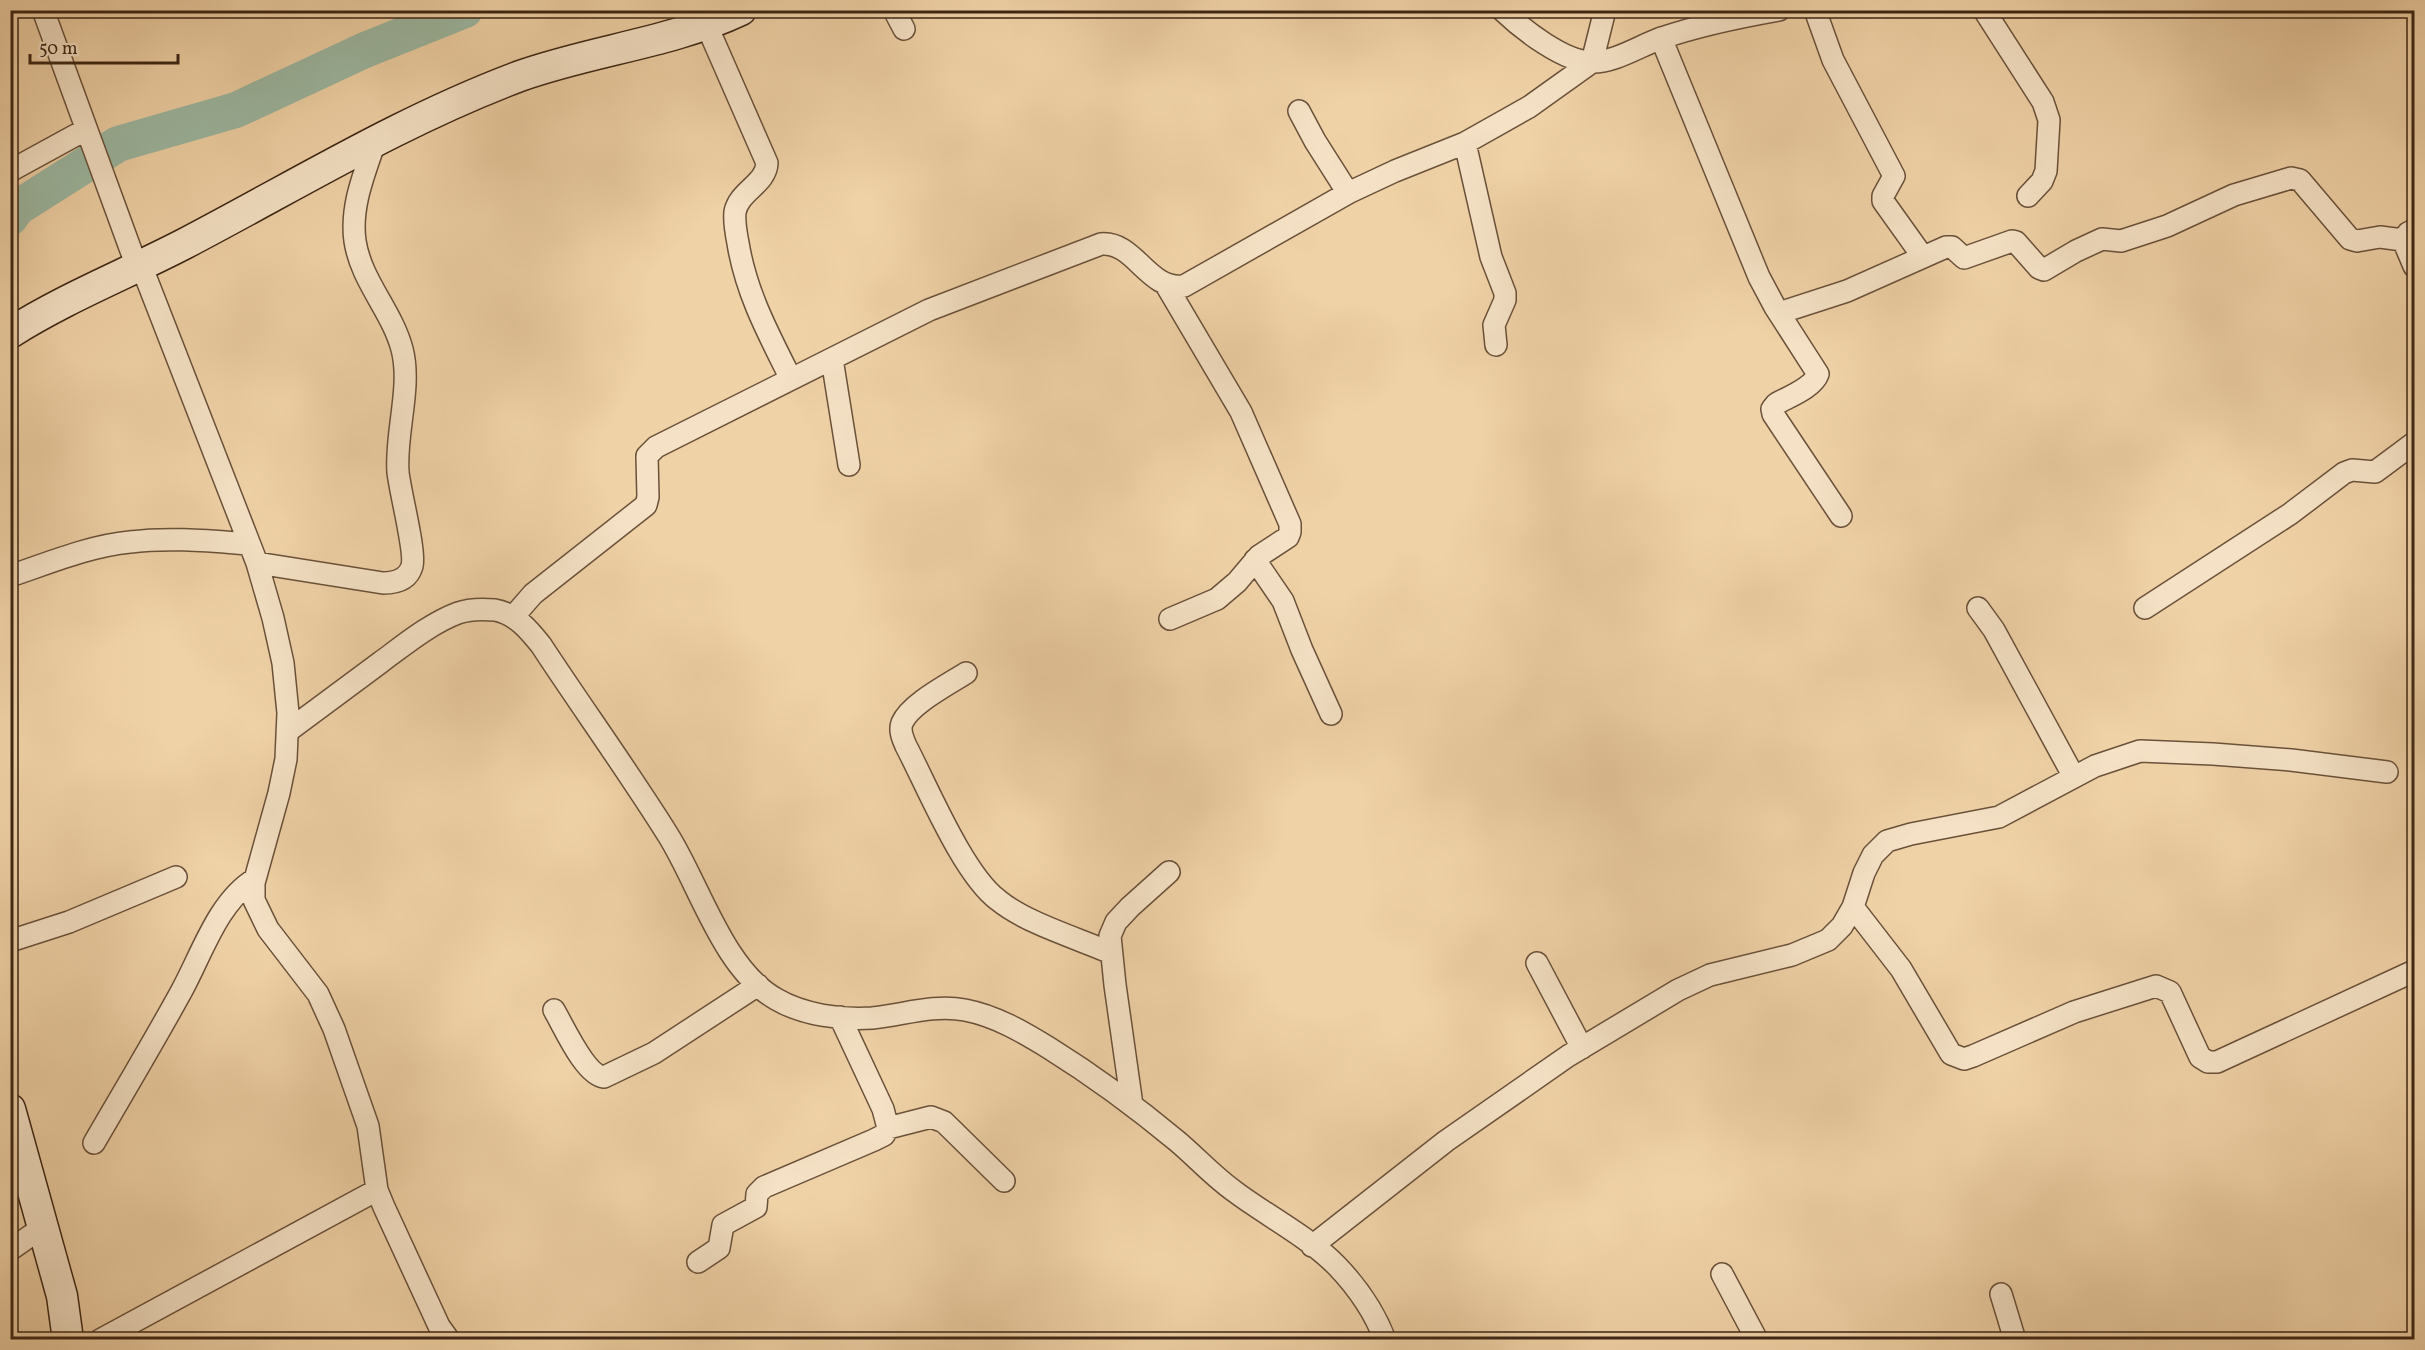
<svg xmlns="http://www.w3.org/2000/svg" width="2425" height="1350" font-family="Vollkorn,serif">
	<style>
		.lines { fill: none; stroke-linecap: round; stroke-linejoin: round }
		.river { stroke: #9cb8a2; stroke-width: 36 }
		.street-casing { stroke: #6a513a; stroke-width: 24 }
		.secondary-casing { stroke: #3d2615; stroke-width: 33 }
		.street { stroke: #f5e2c6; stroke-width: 21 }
		.secondary { stroke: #f5e2c6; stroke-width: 30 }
	</style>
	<rect width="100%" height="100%" fill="#f0d2a7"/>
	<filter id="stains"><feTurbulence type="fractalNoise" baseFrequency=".00333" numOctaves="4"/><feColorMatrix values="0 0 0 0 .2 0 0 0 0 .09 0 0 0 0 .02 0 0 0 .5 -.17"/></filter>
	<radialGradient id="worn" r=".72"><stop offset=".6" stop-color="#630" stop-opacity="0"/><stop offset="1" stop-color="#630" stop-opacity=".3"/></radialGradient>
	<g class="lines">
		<!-- river -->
		<path class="river" d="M10 218 17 208 118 144 236 110 365 50 465 10"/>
		<!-- street casing -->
		<g class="street-casing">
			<path id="street" d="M43 10 137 267
				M894 10 904 29
				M1502 10C1522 29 1565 63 1593 62 1616 62 1641 45 1662 38 1700 25 1739 17 1779 10
				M1815 10 1833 60 1894 176 1883 196V201L1923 257
				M1984 10 2043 102 2049 120 2046 171 2042 181 2028 196
				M707 26 767 163C766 184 739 191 735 212 734 222 736 233 738 243 746 293 769 335 791 379
				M1661 38 1759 277 1775 307 1818 374C1813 388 1788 397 1776 404L1772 409 1773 414 1841 516
				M1299 111 1315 141 1348 193
				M1465 143 1491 257 1505 293V300L1494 325 1496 345
				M10 171 85 130
				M2414 230 2408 233 2403 240 2414 266
				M141 265 257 563 273 618 283 663 288 713 286 759 279 793 254 883V900L268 929 318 994 334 1029 368 1126 377 1190 384 1207 439 1326 449 1340
				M1166 285 1241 412 1290 524V532L1288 537 1259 556 1237 582 1217 599 1170 619
				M1779 313 1847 291 1946 247H1952L1964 258 2012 241 2016 242 2039 268 2044 270 2076 251 2102 239 2121 241 2167 226 2234 195 2291 178 2300 180 2350 239 2357 241 2380 237 2403 240
				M832 359 849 465
				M1255 560 1283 601 1302 650 1331 714
				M257 563 383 583C395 583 408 580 412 566 416 552 400 492 398 472 395 433 412 387 402 349 392 311 361 281 355 241 350 206 365 172 376 139
				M10 576C49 563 89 546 130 542 169 537 210 541 249 544
				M1978 608 1994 630 2074 777
				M2145 608 2290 514 2344 473 2352 470 2375 472 2414 443
				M513 617 533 594 646 505 648 497 647 456 656 447 929 310 1101 244C1135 241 1148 291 1184 286L1348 193 1395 171 1465 143 1529 107 1592 62 1605 10
				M966 673C949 684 910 704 902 723 899 731 903 739 906 746 927 786 963 874 998 900 1026 923 1077 938 1111 953
				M288 731C319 708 350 685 381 662 404 645 431 623 458 613 469 609 484 609 495 610 516 614 529 630 541 645 583 709 628 771 668 835 699 884 723 969 776 999 803 1015 841 1020 872 1018 903 1015 933 1004 965 1010 996 1016 1023 1032 1049 1048 1094 1076 1136 1107 1177 1141 1196 1157 1213 1176 1234 1191 1267 1216 1309 1237 1337 1266 1357 1287 1375 1313 1385 1340
				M1853 907 1901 969 1951 1054 1964 1059 1973 1056 2074 1012 2156 986 2170 992 2200 1057 2208 1062H2217L2414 971
				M10 941 69 922 176 877
				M1537 963 1582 1048
				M554 1010C564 1027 585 1075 604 1077L654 1053 758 985
				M1132 1105 1115 985 1110 936 1116 922 1130 907 1169 872
				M888 1128 931 1117 944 1122 1004 1181
				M94 1143C123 1093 153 1043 181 992 201 956 218 901 255 879
				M1312 1246 1446 1141 1568 1056 1678 990 1710 975 1792 955 1828 940 1842 926 1853 907 1864 873 1873 855 1887 841 1911 834 1999 817 2095 766 2140 751 2213 754 2291 760 2387 772
				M10 1250 43 1227
				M698 1262 719 1248 723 1225 756 1207 757 1194 764 1187 874 1140 884 1135 888 1128 883 1109 840 1017
				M1722 1274 1757 1340
				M2001 1294 2015 1340
				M100 1340 377 1190"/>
		</g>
		<!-- secondary casing -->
		<g class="secondary-casing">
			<path id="secondary" d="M10 333C65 298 126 274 184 244 295 186 402 120 520 76 593 50 671 43 741 10
				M10 1109 62 1296 68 1340"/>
		</g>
		<!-- street -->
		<use href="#street" class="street"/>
		<!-- secondary -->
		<use href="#secondary" class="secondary"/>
	</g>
	<!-- margin -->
	<rect width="2425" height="1350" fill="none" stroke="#f0d2a7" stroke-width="36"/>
	<rect x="12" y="12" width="2401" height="1326" fill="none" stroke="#3d2615" stroke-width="3"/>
	<rect x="18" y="18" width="2389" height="1314" fill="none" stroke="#3d2615" stroke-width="1.5"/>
	<!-- scale -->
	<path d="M30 54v9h148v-9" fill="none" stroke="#3d2615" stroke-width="3"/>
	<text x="39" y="54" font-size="18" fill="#3d2615" stroke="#f5e2c6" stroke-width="4.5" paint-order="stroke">50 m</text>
	<rect width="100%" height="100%" filter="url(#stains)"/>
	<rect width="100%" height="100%" fill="url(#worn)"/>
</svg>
